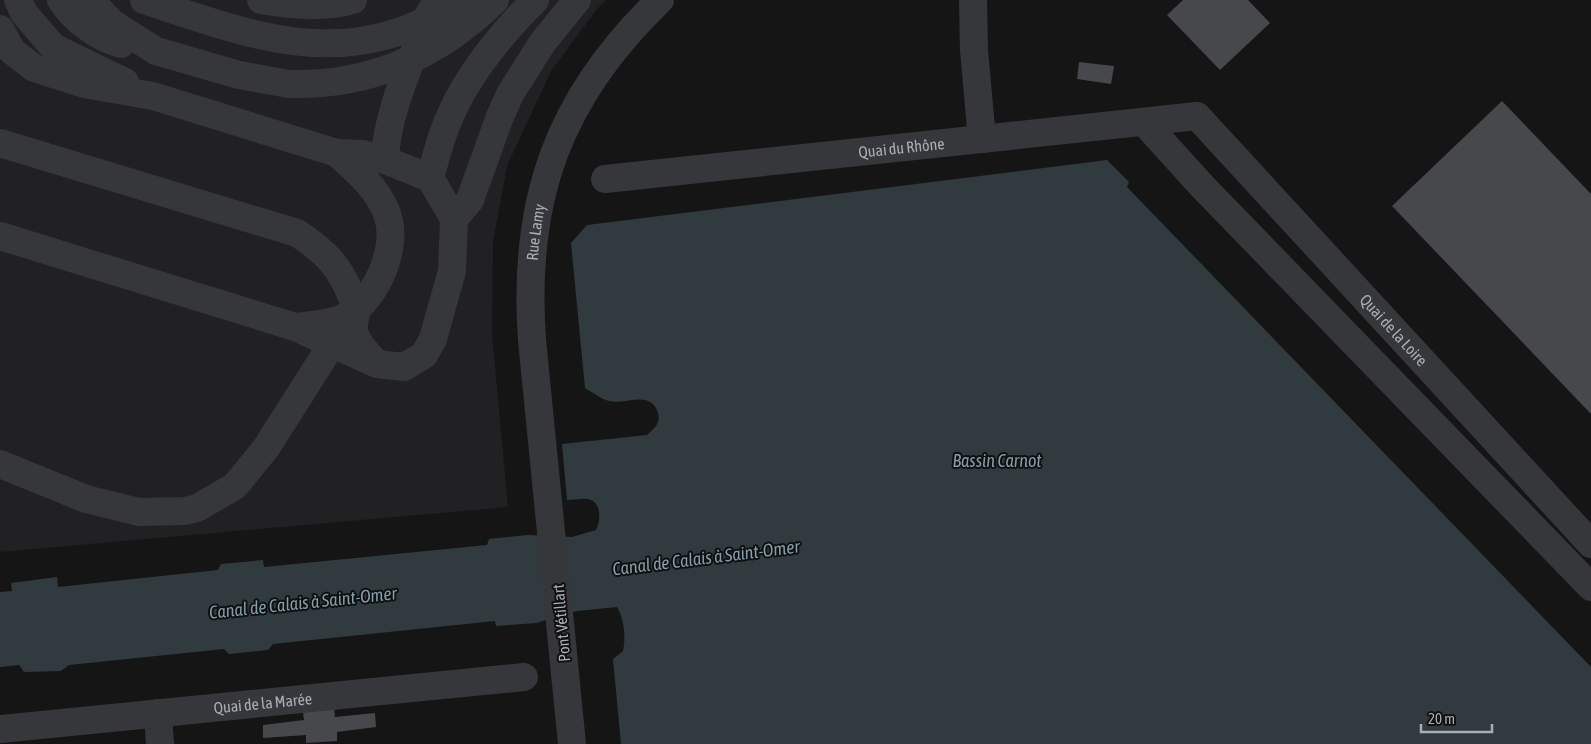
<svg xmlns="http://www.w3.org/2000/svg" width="1591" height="744" font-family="'Asap Condensed',sans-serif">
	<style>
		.built { fill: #212123 }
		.water { fill: #313b3f }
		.building { fill: #47484b }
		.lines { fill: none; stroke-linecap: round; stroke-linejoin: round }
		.minor { stroke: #36373b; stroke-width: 28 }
		.minor-bridge { stroke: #36373b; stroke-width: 28 }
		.labels { text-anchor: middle; stroke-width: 4; stroke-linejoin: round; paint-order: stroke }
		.street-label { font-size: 16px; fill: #a8aeb5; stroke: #101011 }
		.water-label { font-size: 18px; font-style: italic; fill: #839eac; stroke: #101011 }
	</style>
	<rect width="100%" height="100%" fill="#151516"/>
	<!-- built -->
	<path class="built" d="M0 0H606L597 9 551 71 507 166 493 242 492 334 508 507 0 552Z"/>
	<!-- water -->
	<path class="water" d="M1107 160 1129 182 1127 187 1591 667V744H621L613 659 623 651C626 638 624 618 617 607L577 611 536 623 496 626 495 621 273 644 268 650 229 654 224 649 69 665 61 671 24 672 19 665 0 667V592L12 591 11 583 57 577 58 587 218 570 221 564 263 560 264 567 487 545 489 539 528 535 572 537 596 530C601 520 602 502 588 499 581 498 573 500 567 500L562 444 647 435C654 429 661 423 658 413 651 389 625 405 609 401 601 399 592 392 585 388L571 243 587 225Z"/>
	<!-- building -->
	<path class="building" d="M1183 0H1248L1270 23 1220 70 1167 15Z
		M1079 62 1114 66 1111 84 1077 79Z
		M1502 101 1591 194V414L1392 206Z
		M334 708 335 717 375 713 376 727 337 732V741L306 743V735L263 738V725L304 720 303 712Z"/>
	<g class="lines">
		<!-- minor -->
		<g class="minor">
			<path d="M18 0 24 13 53 47 125 82"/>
			<path d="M61 0C74 20 98 38 121 44"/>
			<path d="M90 0 112 23 156 51 239 75 289 84"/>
			<path d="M261 0C290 5 324 9 353 0"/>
			<path d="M973 0 974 50 982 139"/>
			<path d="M0 29 12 51 34 68 84 84 153 96 337 153 363 154 385 160 430 178 454 219 452 271 433 339 424 355 404 367 377 364 295 327 0 236"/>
			<path d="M1144 122 1202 186 1591 587"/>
			<path d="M0 143 297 233C328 253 343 270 355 306 358 313 353 321 354 329 355 342 368 354 377 364"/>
			<path d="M385 160C386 113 413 58 429 14L436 3"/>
			<path d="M430 178C435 161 439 143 446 126 464 78 499 36 535 0"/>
			<path id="s1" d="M605 179 1197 116 1591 544"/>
			<path d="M454 219 470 200 499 119 510 94 543 42 577 0"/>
			<path d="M295 327C312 325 333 324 347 316 378 297 400 245 386 211 376 187 356 170 337 153"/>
			<path d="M0 464 86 499 139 512 185 511 197 508 235 486 266 448 332 344"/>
			<path d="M158 713 160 744"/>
			<path id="s2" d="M0 729 524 677"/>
			<path id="s3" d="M572 744 532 340C522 200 558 98 660 0"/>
		</g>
		<!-- minor-bridge -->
		<path class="minor-bridge" d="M144 0C262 39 349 74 463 0
			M289 84C370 86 438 56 495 0"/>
	</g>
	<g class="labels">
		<!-- street labels -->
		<g class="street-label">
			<text dy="6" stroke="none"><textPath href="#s1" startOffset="298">Quai du Rhône</textPath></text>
			<text dy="6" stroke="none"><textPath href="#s3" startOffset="514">Rue Lamy</textPath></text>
			<text dy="6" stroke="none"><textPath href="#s1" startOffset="886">Quai de la Loire</textPath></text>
			<text transform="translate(561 623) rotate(-95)" y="6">Pont Vétillart</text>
			<text dy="6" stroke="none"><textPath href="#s2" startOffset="264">Quai de la Marée</textPath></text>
		</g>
		<!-- water labels -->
		<g class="water-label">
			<text x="997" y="467">Bassin Carnot</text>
			<text transform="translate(706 558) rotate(-7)" y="6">Canal de Calais à Saint-Omer</text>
			<text transform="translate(303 603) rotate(-6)" y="6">Canal de Calais à Saint-Omer</text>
		</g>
	</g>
	<!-- scale -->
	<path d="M1421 724v8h71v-8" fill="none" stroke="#a8aeb5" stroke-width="2.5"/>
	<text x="1428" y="724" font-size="15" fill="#a8aeb5" stroke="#101011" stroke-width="4" paint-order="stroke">20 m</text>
</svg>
